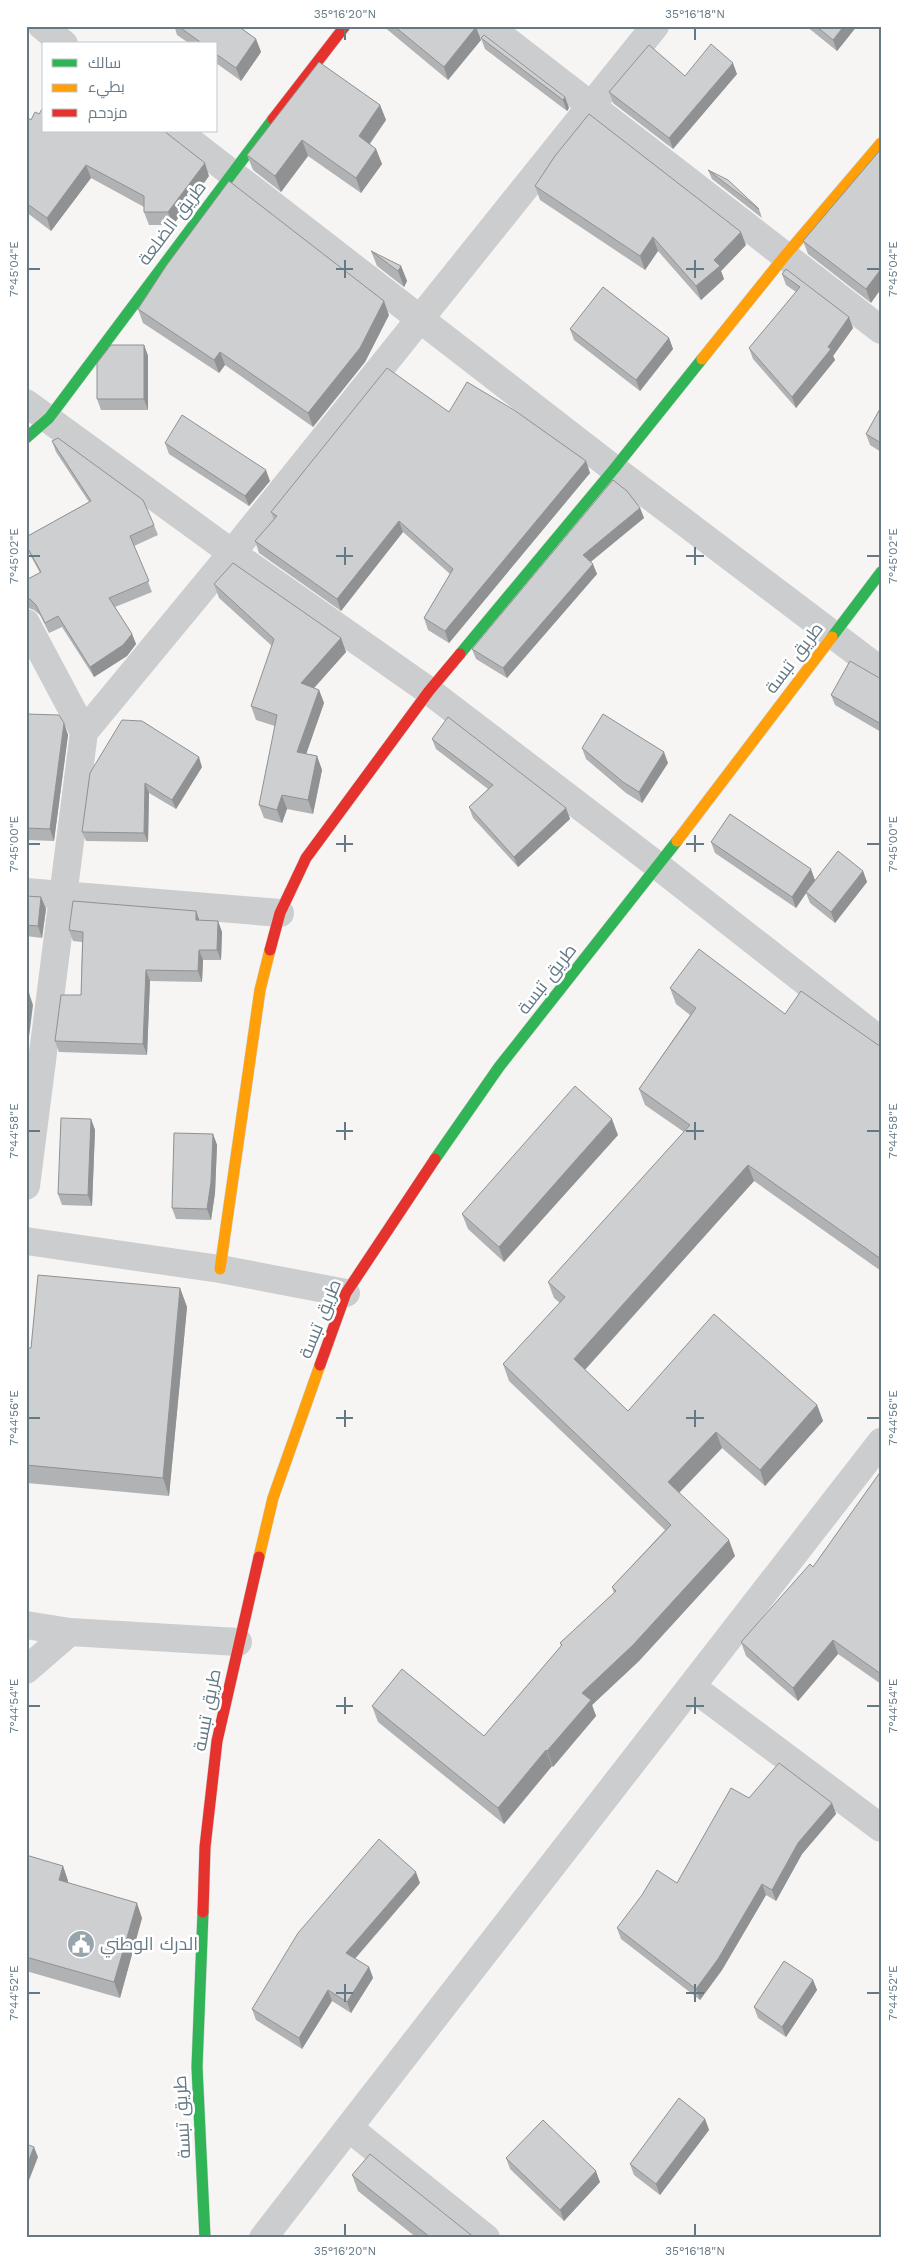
<svg xmlns="http://www.w3.org/2000/svg" width="907" height="2264" font-family="'Work Sans',Cairo,sans-serif">
	<style>
		.lines { fill: none; stroke-linecap: round; stroke-linejoin: round }
		.fast-casing { stroke: #d1d2d3; stroke-width: 12 }
		.slow-casing { stroke: #d1d2d3; stroke-width: 12 }
		.jam-casing { stroke: #d1d2d3; stroke-width: 12 }
		.street { stroke: #cccdce; stroke-width: 28 }
		.fast { stroke: #30b455; stroke-width: 11 }
		.slow { stroke: #ff9f0a; stroke-width: 11 }
		.jam { stroke: #e5322d; stroke-width: 11 }
		.wall { fill: #b1b2b3 }
		.shaded-wall { fill: #909192 }
		.building { fill: #cecfd0; stroke: #909192 }
		.ticks { fill: none; stroke: #647986; stroke-width: 2 }
		.labels { text-anchor: middle; stroke-width: 5; stroke-linejoin: round; paint-order: stroke }
		.street-label { font-size: 18px; fill: #647986; stroke: #fff }
		.poi-label { font-size: 18px; fill: #647986; stroke: #fff; text-anchor: start }
		.neatline { fill: none; stroke: #647986; stroke-width: 2 }
		.ticks-label { font-size: 12px; text-anchor: middle; fill: #647986 }
	</style>
	<rect width="100%" height="100%" fill="#f6f5f4"/>
	<g class="lines">
		<!-- fast casing -->
		<g class="fast-casing">
			<path id="fast" d="M26 438 49 418 273 119
				M832 637 881 572
				M460 654 614 469 702 359
				M435 1159 499 1067 677 841
				M203 1912 197 2067 205 2238"/>
		</g>
		<!-- slow casing -->
		<g class="slow-casing">
			<path id="slow" d="M702 359 784 257 881 143
				M677 841 832 637
				M220 1269 260 990 270 950
				M259 1557 273 1498 320 1365"/>
		</g>
		<!-- jam casing -->
		<g class="jam-casing">
			<path id="jam" d="M273 119 345 26
				M270 950 280 913 306 858 429 691 460 654
				M320 1365 346 1293 435 1159
				M203 1912 205 1847 217 1741 259 1557"/>
		</g>
		<!-- street -->
		<path class="street" d="M42 26 64 44
			M488 26 881 330
			M177 131 614 469 881 671
			M26 403 232 553 429 691 658 866 881 1041
			M26 623 84 732 26 1186
			M84 732 232 553 655 26
			M26 892 280 913
			M26 1241 220 1269 346 1293
			M26 1625 70 1632 238 1642
			M26 1670 70 1632
			M692 1687 881 1828
			M349 2128 486 2238
			M263 2238 881 1442"/>
		<!-- fast -->
		<use href="#fast" class="fast"/>
		<!-- slow -->
		<use href="#slow" class="slow"/>
		<!-- jam -->
		<use href="#jam" class="jam"/>
	</g>
	<!-- wall -->
	<path class="wall" d="M172 26H238L256 39 261 52 241 81 216 63V44H190L177 35 175 28Z
		M383 26H475L481 40 448 80Z
		M806 26H857L837 51Z
		M481 38 565 97 569 108 567 111 485 49Z
		M737 74 673 149 613 103 609 92 685 76Z
		M380 105 386 120 370 144 376 149 382 164 361 193 308 156 281 192 253 170 247 155Z
		M39 114 209 176 173 225H149L144 212V207L91 178 51 231 26 212V117L31 120Z
		M881 149 871 303 808 254 803 241Z
		M708 170 759 209 762 218 712 179Z
		M535 186 746 245 721 271 724 279 701 300 658 251 645 270 540 200Z
		M371 251 401 266 407 281 404 287 377 266Z
		M786 269 853 328 833 356 835 360 796 408 753 359 749 348 796 292 786 285 782 274Z
		M138 309 389 315 365 362 313 427 225 365 219 373 143 323Z
		M570 329 669 338 673 349 640 391 574 340Z
		M144 345 148 356V410H101L97 399Z
		M881 407V452L870 445 866 434Z
		M449 412 586 461 590 473 449 643 428 630 424 618 450 574 403 532 341 611 259 553 255 541 274 520 271 512Z
		M52 441 154 525 158 535 134 546 152 592 115 607 132 634 136 644 127 656 94 677 62 627 49 633 40 615 34 610 26 607V580L40 573 27 549 26 537 89 502 56 452Z
		M165 443 270 481 249 506 169 454Z
		M640 508 644 518 591 561 597 574 507 678 476 659 472 649Z
		M214 584 341 638 346 652 314 688 319 690 324 703 306 754 317 756 322 770 313 814 287 809 282 823 264 818 259 805 275 726 256 720 251 706 272 646 219 598Z
		M881 679V732L835 705 831 695Z
		M26 714 64 723 68 735 54 841 26 840Z
		M432 739 566 808 570 819 518 867 473 818 469 807 488 789 436 749Z
		M582 748 668 763 642 803 626 793 586 759Z
		M202 767 176 809 149 793 148 842 86 841 82 832 90 773Z
		M711 842 815 880 863 871 867 882 835 923 810 903 806 893 796 908 715 853Z
		M26 896 41 897 46 909 42 938 26 936Z
		M196 911 199 920 218 921 222 932 221 960H203L202 982 150 981 147 1055 59 1052 55 1041 81 995 82 942 73 941 69 930Z
		M670 988 785 1014 881 1047V1271L754 1181 585 1370 628 1411 817 1405 823 1421 765 1486 722 1448 679 1493 735 1556 639 1661 592 1705 596 1716 553 1767 552 1766 504 1824 378 1722 372 1706 484 1736 561 1646 560 1643 614 1593 612 1587 665 1530 509 1381 503 1364 560 1303 554 1298 548 1282 684 1132 645 1105 639 1089 690 1015 676 1004Z
		M91 1119 95 1130 92 1206 62 1205 58 1194Z
		M213 1134 217 1145 215 1193 211 1220 176 1219 172 1208Z
		M618 1135 504 1262 468 1229 462 1214Z
		M180 1288 187 1307 169 1496 27 1483 26 1348H31Z
		M881 1471V1684L838 1654 798 1701 746 1656 741 1642 813 1567Z
		M749 1798 832 1803 836 1814 802 1854 776 1901 766 1895 722 1970 700 2000 621 1939 617 1928 677 1883Z
		M26 1855 63 1866 68 1881V1883L142 1918 120 1998 26 1971Z
		M420 1883 355 1959 369 1967 373 1978 351 2013 332 2001 302 2049 256 2020 252 2009Z
		M813 1980 817 1990 786 2037 758 2018 754 2007Z
		M705 2119 709 2130 660 2195 634 2175 630 2164Z
		M506 2158 600 2182 564 2221 510 2169Z
		M352 2175 471 2235 477 2238H417L358 2191Z"/>
	<!-- shaded-wall -->
	<path class="shaded-wall" d="M844 26H857L837 51 833 40Z
		M476 27 481 40 448 80 444 67Z
		M256 39 261 52 241 81 236 68Z
		M733 63 737 74 673 149 669 138Z
		M565 97 569 108 567 111 563 100Z
		M380 105 386 120 364 151 359 136Z
		M302 140 308 156 281 192 275 176Z
		M376 149 382 164 361 193 356 178Z
		M205 163 209 176 173 225 168 212Z
		M86 165 91 178 51 231 47 218Z
		M741 232 746 245 721 271 724 279 701 300 696 286 714 260Z
		M653 237 658 251 645 270 640 256Z
		M401 266 407 281 404 287 398 271Z
		M881 269V289L871 303 866 289Z
		M384 301 389 315 365 362 313 427 308 413Z
		M849 317 853 328 833 356 835 360 796 408 792 397Z
		M669 338 673 349 640 391 636 380Z
		M144 345 148 356V410L144 399Z
		M220 352 225 365 219 373 214 360Z
		M586 461 590 473 449 643 445 631Z
		M266 470 270 481 249 506 245 496Z
		M640 508 644 518 587 565 583 555Z
		M399 521 403 532 341 611 337 599Z
		M593 564 597 574 507 678 503 668Z
		M132 634 136 644 127 656 94 677 90 667Z
		M341 638 346 652 306 697 301 683Z
		M319 690 324 703 302 766 297 752Z
		M64 723 68 735 54 841 50 829Z
		M664 752 668 763 642 803 639 792Z
		M317 756 322 770 313 814 308 800Z
		M199 757 202 767 176 809 172 800Z
		M145 783 149 793 148 842 144 833Z
		M282 795 287 809 282 823 277 810Z
		M566 808 570 819 518 867 514 857Z
		M811 869 815 880 796 908 792 897Z
		M863 871 867 882 835 923 831 912Z
		M41 897 46 909 42 938 38 926Z
		M196 911 200 922 196 920Z
		M218 921 222 932 221 960 217 950Z
		M199 950 203 960 202 982 198 971Z
		M146 970 150 981 147 1055 143 1044Z
		M29 993 33 1005 26 1061V1015Z
		M91 1119 95 1130 92 1206 88 1195Z
		M612 1119 618 1135 504 1262 499 1247Z
		M213 1134 217 1145 215 1193 211 1220 207 1209Z
		M748 1165 754 1181 580 1375 574 1359Z
		M180 1288 187 1307 169 1496 163 1478Z
		M817 1405 823 1421 765 1486 760 1470Z
		M716 1432 722 1448 674 1498 668 1482Z
		M729 1540 735 1556 639 1661 592 1705 596 1716 553 1767 547 1751 582 1693Z
		M833 1640 838 1654 798 1701 793 1688Z
		M546 1750 552 1766 504 1824 498 1808Z
		M832 1803 836 1814 802 1854 776 1901 772 1890 798 1843Z
		M63 1866 68 1881 65 1896 59 1880Z
		M416 1872 420 1883 350 1964 346 1953Z
		M762 1884 766 1895 722 1970 700 2000 696 1989Z
		M137 1903 142 1918 120 1998 114 1982Z
		M369 1967 373 1978 351 2013 347 2002Z
		M813 1980 817 1990 786 2037 782 2027Z
		M328 1990 332 2001 302 2049 299 2038Z
		M705 2119 709 2130 660 2195 656 2184Z
		M34 2147 38 2157 26 2188V2167Z
		M596 2171 600 2182 564 2221 560 2210Z"/>
	<!-- building -->
	<path class="building" d="M178 26H238L256 39 236 68 216 54V44H203Z
		M394 26H475L476 27 444 67Z
		M816 26H844L833 40Z
		M484 35 565 97 563 100 481 38Z
		M711 44 733 63 669 138 609 92 649 45 685 76Z
		M319 62 380 105 359 136 376 149 356 178 302 140 275 176 247 155Z
		M44 106V131H164L205 163 168 212H144V196L86 165 47 218 26 203V117L31 120 35 112 39 114Z
		M589 114 741 232 714 260 720 266 696 286 653 237 640 256 535 186 555 156Z
		M881 149V269L866 289 803 241Z
		M708 170 728 180 759 209Z
		M229 181 384 301 360 348 308 413 220 352 214 360 138 309 166 266Z
		M371 251 401 266 398 271Z
		M786 269 849 317 828 347 831 349 792 397 749 348 800 287 782 274Z
		M603 287 669 338 636 380 570 329Z
		M111 345H144V399H97V363Z
		M387 368 449 412 467 382 514 410 586 461 445 631 424 618 453 569 399 521 337 599 255 541 277 516 271 512Z
		M881 407V443L866 434Z
		M182 415 266 470 245 496 165 443Z
		M58 438 143 500 154 525 130 536 149 581 109 598 132 634 123 645 90 667 58 616 45 623 36 605 30 599 26 598V580L41 572 26 545V537L91 501 52 441Z
		M613 480 627 491 640 508 583 555 593 564 503 668 472 649Z
		M233 563 341 638 301 683 319 690 297 752 317 756 308 800 282 795 277 810 259 805 277 715 251 706 274 639 214 584Z
		M850 661 881 679V724L831 695Z
		M26 714 59 715 64 723 50 829 26 828Z
		M603 714 664 752 639 792 623 782 582 748Z
		M448 717 566 808 514 857 469 807 493 785 432 739Z
		M122 720 142 721 199 757 172 800 145 783 144 833 82 832 90 773Z
		M730 814 811 869 792 897 711 842Z
		M838 851 863 871 831 912 806 892Z
		M26 896 41 897 38 926 26 925Z
		M73 901 196 911V920L218 921 217 950H199L198 971 146 970 143 1044 55 1041 61 995H81L83 932 69 930Z
		M699 949 785 1014 801 991 881 1047V1259L748 1165 574 1359 628 1411 714 1314 817 1405 760 1470 716 1432 668 1482 729 1540 633 1645 582 1693 591 1700 547 1751 546 1750 498 1808 372 1706 402 1669 484 1736 562 1645 560 1643 616 1591 612 1587 671 1525 503 1364 565 1297 548 1282 690 1125 639 1089 696 1008 670 988Z
		M26 993H29L26 1015Z
		M575 1086 612 1119 499 1247 462 1214Z
		M61 1118 91 1119 88 1195 58 1194Z
		M174 1133 213 1134 211 1182 207 1209 172 1208Z
		M38 1275 180 1288 163 1478 26 1465V1398L27 1386 26 1385V1348H31Z
		M881 1471V1674L833 1640 793 1688 741 1642 810 1564 813 1567Z
		M779 1763 832 1803 798 1843 772 1890 762 1884 718 1959 696 1989 617 1928 642 1895 657 1870 677 1883 731 1788 749 1798Z
		M379 1839 416 1872 346 1953 369 1967 347 2002 328 1990 299 2038 252 2009 298 1933Z
		M26 1855 63 1866 59 1880 137 1903 114 1982 26 1957Z
		M784 1961 813 1980 782 2027 754 2007Z
		M679 2098 705 2119 656 2184 630 2164Z
		M543 2120 596 2171 560 2210 506 2158Z
		M26 2144 34 2147 26 2167Z
		M370 2154 471 2235 477 2238H431L352 2175Z"/>
	<!-- ticks -->
	<path class="ticks" d="M345 28V40M695 28V40M345 260V278M695 260V278M28 269H40M336 269H353M686 269H704M867 269H880M345 547V565M695 547V565M28 556H40M336 556H353M686 556H704M867 556H880M345 835V852M695 835V852M28 844H40M336 844H353M686 844H704M867 844H880M345 1122V1140M695 1122V1140M28 1131H40M336 1131H353M686 1131H704M867 1131H880M345 1410V1427M695 1410V1427M28 1418H40M336 1418H353M686 1418H704M867 1418H880M345 1697V1714M695 1697V1714M28 1706H40M336 1706H353M686 1706H704M867 1706H880M345 1984V2002M695 1984V2002M28 1993H40M336 1993H353M686 1993H704M867 1993H880M345 2224V2236M695 2224V2236"/>
	<!-- icons -->
	<defs>
		<g id="civic-disc" transform="scale(1.4375)"><circle r="9.5" fill="#97a4ac" stroke="#fff"/><path d="M-.6-6.5H3V-4.5H.6V-3L4-1V1h2V6H-6V1h2V-1L-.6-3ZM-1.2 2.5V6h2.4V2.5Z" fill="#fff"/></g>
	</defs>
	<g fill-rule="evenodd">
		<use href="#civic-disc" x="81" y="1944"/>
	</g>
	<g class="labels">
		<!-- street labels -->
		<g class="street-label">
			<text transform="translate(172 223) rotate(-53)" y="6">طريق الضلعة</text>
			<text transform="translate(794 658) rotate(-53)" y="6">طريق تبسة</text>
			<text transform="translate(547 979) rotate(-52)" y="6">طريق تبسة</text>
			<text transform="translate(320 1319) rotate(-68)" y="6">طريق تبسة</text>
			<text transform="translate(207 1710) rotate(-79)" y="6">طريق تبسة</text>
			<text transform="translate(182 2117) rotate(-93)" y="6">طريق تبسة</text>
		</g>
		<!-- poi labels -->
		<g class="poi-label">
			<text x="100" y="1950">الدرك الوطني</text>
		</g>
	</g>
	<!-- border -->
	<rect width="907" height="2264" fill="none" stroke="#ffffff" stroke-width="55"/>
	<!-- legend -->
	<rect x="42" y="42" width="175" height="90" fill="#ffffff" stroke="#c1c9cf"/>
	<rect x="52" y="59" width="25" height="8" fill="#30b455" stroke="#c1c9cf"/>
	<text x="88" y="68" font-size="15" fill="#647986">سالك</text>
	<rect x="52" y="84" width="25" height="8" fill="#ff9f0a" stroke="#c1c9cf"/>
	<text x="88" y="92" font-size="15" fill="#647986">بطيء</text>
	<rect x="52" y="109" width="25" height="8" fill="#e5322d" stroke="#c1c9cf"/>
	<text x="88" y="118" font-size="15" fill="#647986">مزدحم</text>
	<rect x="28" y="28" width="852" height="2208" class="neatline"/>
	<g class="ticks-label">
		<text x="345" y="18">35°16'20"N</text>
		<text x="695" y="18">35°16'18"N</text>
		<text transform="translate(893 269) rotate(-90)" y="4">7°45'04"E</text>
		<text transform="translate(14 269) rotate(-90)" y="4">7°45'04"E</text>
		<text transform="translate(893 556) rotate(-90)" y="4">7°45'02"E</text>
		<text transform="translate(14 556) rotate(-90)" y="4">7°45'02"E</text>
		<text transform="translate(893 844) rotate(-90)" y="4">7°45'00"E</text>
		<text transform="translate(14 844) rotate(-90)" y="4">7°45'00"E</text>
		<text transform="translate(893 1131) rotate(-90)" y="4">7°44'58"E</text>
		<text transform="translate(14 1131) rotate(-90)" y="4">7°44'58"E</text>
		<text transform="translate(893 1418) rotate(-90)" y="4">7°44'56"E</text>
		<text transform="translate(14 1418) rotate(-90)" y="4">7°44'56"E</text>
		<text transform="translate(14 1706) rotate(-90)" y="4">7°44'54"E</text>
		<text transform="translate(893 1706) rotate(-90)" y="4">7°44'54"E</text>
		<text transform="translate(14 1993) rotate(-90)" y="4">7°44'52"E</text>
		<text transform="translate(893 1993) rotate(-90)" y="4">7°44'52"E</text>
		<text x="345" y="2255">35°16'20"N</text>
		<text x="695" y="2255">35°16'18"N</text>
	</g>
</svg>
